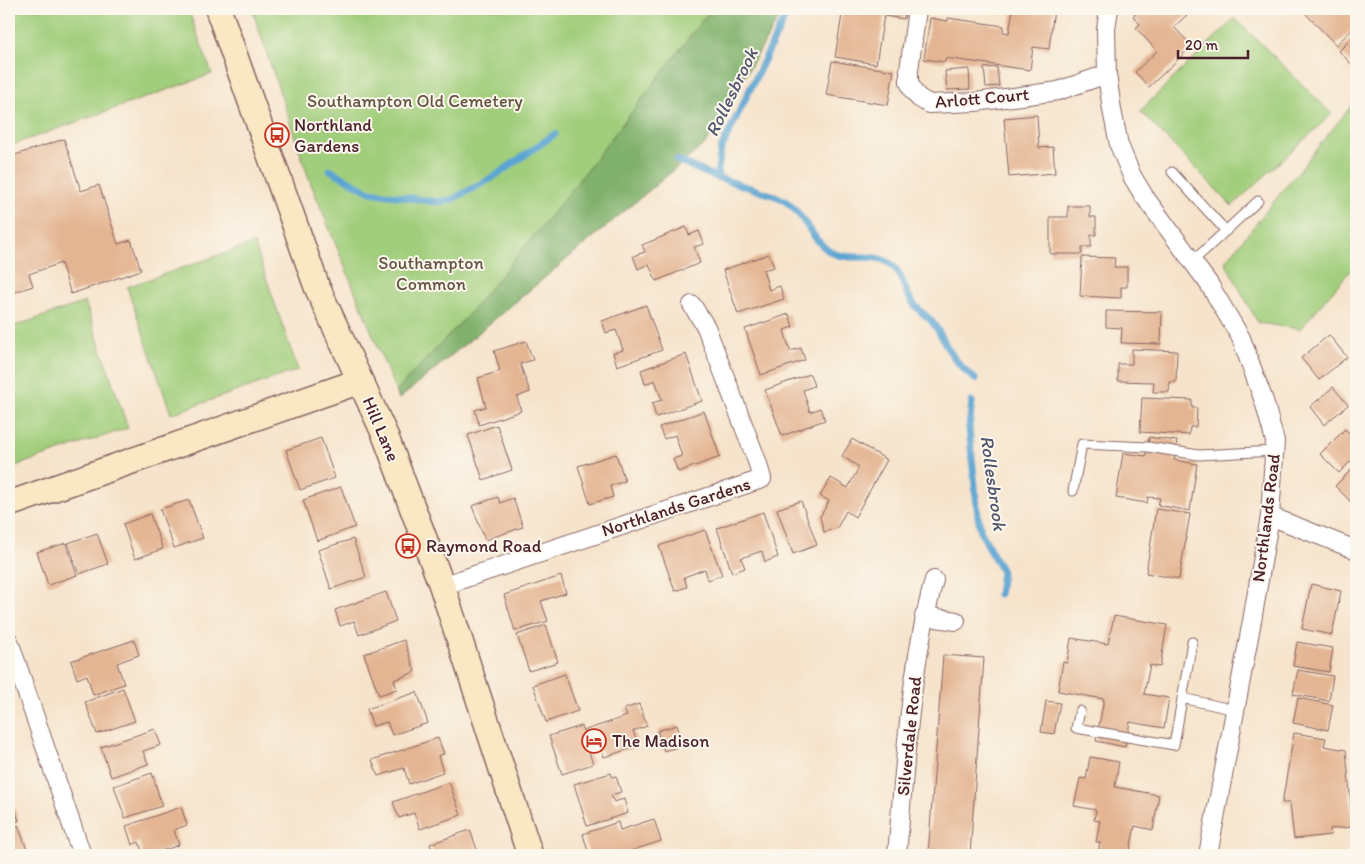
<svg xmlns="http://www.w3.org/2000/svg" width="1365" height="864" font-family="Itim,sans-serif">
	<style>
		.green { fill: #a1ce7c; stroke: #767654 }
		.forest { fill: #80b16c; stroke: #65684c }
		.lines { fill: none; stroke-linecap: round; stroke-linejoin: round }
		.stream { stroke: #5ca4d2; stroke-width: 7 }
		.building { fill: #e4b593 }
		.lane-casing { stroke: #866463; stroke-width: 11 }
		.street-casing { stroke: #866463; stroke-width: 20 }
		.secondary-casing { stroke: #866463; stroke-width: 28 }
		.lane { stroke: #fff; stroke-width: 9 }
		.street { stroke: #fff; stroke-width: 18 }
		.secondary { stroke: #fae7c3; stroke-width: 25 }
		.labels { text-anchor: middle; stroke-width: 4; stroke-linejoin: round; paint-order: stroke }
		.street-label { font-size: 18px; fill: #4a1f2b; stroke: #fbf7ec }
		.park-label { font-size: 18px; fill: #645443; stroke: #fbf7ec }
		.poi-label { font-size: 18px; fill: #4a1f2b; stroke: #fbf7ec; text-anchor: start }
		.water-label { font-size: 19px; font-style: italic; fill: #51546e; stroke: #fbf7ec }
	</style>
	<rect width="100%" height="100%" fill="#fbf7ec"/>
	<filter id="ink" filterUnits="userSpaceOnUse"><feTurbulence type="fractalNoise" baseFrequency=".02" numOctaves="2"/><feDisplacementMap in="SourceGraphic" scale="10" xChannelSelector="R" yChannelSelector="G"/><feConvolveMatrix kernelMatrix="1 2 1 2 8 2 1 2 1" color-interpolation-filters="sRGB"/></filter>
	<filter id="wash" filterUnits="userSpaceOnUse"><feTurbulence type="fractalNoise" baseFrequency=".0096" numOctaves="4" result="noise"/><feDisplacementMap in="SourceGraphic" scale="20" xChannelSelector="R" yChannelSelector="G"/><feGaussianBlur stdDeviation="1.12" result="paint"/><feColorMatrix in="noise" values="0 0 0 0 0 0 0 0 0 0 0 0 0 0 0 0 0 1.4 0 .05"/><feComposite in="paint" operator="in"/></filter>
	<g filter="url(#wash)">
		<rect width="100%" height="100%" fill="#f6e3cb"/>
		<!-- green -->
		<path class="green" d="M9 9H188L212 74 9 146Z
			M252 9H784L706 143 399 399 309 179Z
			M1235 18 1332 114 1232 206 1140 111Z
			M1356 100V264L1300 329 1258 323 1225 262Z
			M254 243 298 370 171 414 127 287Z
			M85 302 128 428 9 468V328Z"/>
		<!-- forest -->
		<path class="forest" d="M711 9H784L706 143 399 399 396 391 467 316 566 197Z"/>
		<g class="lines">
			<!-- stream -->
			<path class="stream" d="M677 160C691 166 705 173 719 178 735 183 751 188 766 193 772 195 779 197 784 200 803 212 810 238 829 251 848 263 873 251 891 264 902 272 903 289 911 300 916 309 925 314 932 322 939 330 942 338 947 347 954 359 964 371 975 379
				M330 170 370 192 437 202 451 200 492 178 555 134
				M717 177 721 149 789 9
				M972 402 969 428 978 516 981 532 1002 572 999 594"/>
		</g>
		<g id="blocks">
			<!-- building -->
			<path class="building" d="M843 9 863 13 864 9H905L904 19 884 16 876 64 835 57Z
				M1013 9H1054L1049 49 1033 47 1030 70 945 58V62L924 59 930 18 948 21V18L1004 26 1003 32 1009 33Z
				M1140 9H1181L1187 15 1174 27 1192 46 1149 87 1135 72 1157 51 1136 28 1140 24 1133 16Z
				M1301 9H1347L1356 19V26L1336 45Z
				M1356 34V69L1339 51Z
				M832 61 894 71 888 105 826 95Z
				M997 67 999 86 986 87 984 68Z
				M969 69 970 89 947 90 945 71Z
				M1037 115 1039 148 1053 147 1055 173 1009 177 1004 118Z
				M64 139 81 191 99 185 118 244 131 240 141 270 71 294 61 263 29 274 33 286 9 294V157Z
				M1068 206H1090V217H1096V235H1091V247H1082V254H1050V217H1068Z
				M686 227 689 235 699 231 704 244 694 247 700 263 656 281 649 264 638 269 633 256 645 252 642 245Z
				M769 254 774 267 763 270 769 290 780 286 784 299 738 314 723 270Z
				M1082 257 1115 258 1114 267H1127V287H1121V298L1080 296Z
				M646 305 662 350 617 366 613 353 623 350 616 330 606 333 602 321Z
				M1106 311 1162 312 1161 344 1121 343 1122 328 1106 327Z
				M789 314 793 327 784 330 790 351 801 348 805 360 761 375 745 329Z
				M1329 335 1347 357 1319 380 1301 358Z
				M526 341 533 360 520 364 530 392 517 397 521 411 479 425 475 410 486 407 478 378 500 371 494 351Z
				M1132 349 1177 351 1176 382H1170L1169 392H1153L1154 382 1118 381V364H1132Z
				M686 354 702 401 656 417 652 403 662 400 655 380 645 384 641 370Z
				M810 374 814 386 803 390 810 412 820 408 825 420 782 436 765 390Z
				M1333 387 1348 405 1324 425 1310 407Z
				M1142 398 1192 400V408H1197L1196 427H1190L1189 435 1140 432Z
				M704 411 720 457 678 472 673 459 682 456 675 435 664 439 659 427Z
				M497 425 512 470 483 480 468 435Z
				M1345 429 1356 440V456L1339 473 1320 454Z
				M1149 437 1177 441 1174 460 1197 464 1190 511 1158 505 1160 498 1148 497 1147 503 1116 498 1123 453 1146 456Z
				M321 438 335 478 300 490 286 450Z
				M852 439 887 460 855 517 846 511 837 528 824 532 820 517 829 501 820 496 831 478 848 488 859 467 842 456Z
				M616 454 625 481 610 486 613 497 590 504 578 466Z
				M1356 465V507L1335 486Z
				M341 487 355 527 317 541 303 500Z
				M498 497 500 503 513 498 523 527 485 540 472 506Z
				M189 500 203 538 174 548 160 509Z
				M801 501 817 545 793 554 777 509Z
				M1156 509 1190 514 1179 579 1146 573Z
				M763 512 778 557 765 562 762 551 741 558 745 568 732 573 717 528Z
				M150 514 163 549 135 559 123 524Z
				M705 530 722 575 708 580 705 569 684 577 687 587 675 591 659 546Z
				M97 533 108 564 79 574 68 543Z
				M353 539 366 577 331 589 318 550Z
				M66 543 77 575 48 585 37 552Z
				M561 576 566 593 541 601 548 621 515 631 504 595Z
				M1311 584 1341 591 1332 635 1302 629Z
				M386 592 396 621 359 635 354 621 340 626 335 610Z
				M1114 616 1167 625 1160 667 1150 665 1144 694 1169 698 1164 728 1130 722 1125 747 1096 741 1104 699 1058 691 1063 662 1067 663 1071 638 1108 644Z
				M546 625 558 662 529 671 517 635Z
				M134 640 139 655 117 663 124 684 93 695 87 675 77 679 71 661Z
				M404 640 415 672 394 680 397 689 379 695 364 654Z
				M1297 642 1333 648 1329 672 1293 666Z
				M943 655 984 658 970 855H928Z
				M1298 670 1333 676 1329 701 1293 694Z
				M565 674 578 711 546 722 533 685Z
				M123 688 135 721 97 734 85 702Z
				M417 692 428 723 392 735 387 722 373 726 367 709Z
				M1298 698 1333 705 1328 730 1293 723Z
				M1046 701 1060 703 1054 734 1041 732Z
				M639 704 647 726 633 731 639 746 604 757 602 751 587 746 593 764 562 774 549 736 581 726 583 731 627 716 624 709Z
				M677 725 684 745 664 751 657 731Z
				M155 729 161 745 143 751 148 764 111 777 101 747Z
				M1294 733 1326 738 1324 746 1346 750 1353 827 1330 829 1331 835 1294 839 1290 803H1282Z
				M438 738 444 754 438 756 443 772 409 784 404 768 378 776 372 760Z
				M1090 757 1119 762 1115 787 1159 795 1153 830 1135 826 1129 855 1113 853V855L1098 854 1100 842H1096L1100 821 1094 820 1096 810 1074 806 1080 778 1086 779Z
				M152 773 162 806 125 818 114 786Z
				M611 773 612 777 616 776 621 792 611 795 614 802 624 799 628 813 587 826 574 784Z
				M449 782 461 815 420 829 414 813 399 818 393 802Z
				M9 790 19 821 9 824Z
				M181 807 187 825 174 830 179 845 150 855H143L139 842 132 845 126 826Z
				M654 819 661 841 627 852 628 855H589L583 834 618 822 620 830Z
				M18 825 29 855H9V829Z
				M470 830 479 855H434L430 844Z"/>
		</g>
	</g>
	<g filter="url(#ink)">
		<use href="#blocks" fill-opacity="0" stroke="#866463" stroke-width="1"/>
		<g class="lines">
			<!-- lane casing -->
			<g class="lane-casing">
				<path id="lane" d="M1172 172 1226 231
					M1193 261 1258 201
					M1073 491 1082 444 1148 447 1199 455 1275 451
					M1182 698 1235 710
					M1080 711 1076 728 1174 745 1192 642"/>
			</g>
			<!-- street casing -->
			<g class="street-casing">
				<path id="street" d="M917 9 909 70V82L913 91 919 98 929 104 975 102 1058 91 1107 74
					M1109 9 1106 29 1107 74 1112 110 1119 145 1132 176 1144 196 1209 284 1241 338 1264 401 1275 441 1270 516 1252 621 1208 855
					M1270 516 1356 550
					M442 586 762 479 757 461 706 327 692 305
					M924 616 956 621
					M9 641 82 855
					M897 855C905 763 910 670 934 580"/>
			</g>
			<!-- secondary casing -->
			<g class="secondary-casing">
				<path id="secondary" d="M218 9 317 287 385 435 442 586 530 855
					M9 504 360 381"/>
			</g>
			<!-- lane -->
			<use href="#lane" class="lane"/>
			<!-- street -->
			<use href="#street" class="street"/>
			<!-- secondary -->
			<use href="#secondary" class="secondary"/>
		</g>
	</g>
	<!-- icons -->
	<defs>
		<g id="bus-ring" transform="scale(1.25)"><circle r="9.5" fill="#fbf7ec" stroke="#c8321e" stroke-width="1.5"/><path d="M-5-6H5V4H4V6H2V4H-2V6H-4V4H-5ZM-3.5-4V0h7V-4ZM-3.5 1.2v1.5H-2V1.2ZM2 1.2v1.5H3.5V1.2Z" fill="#c8321e"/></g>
		<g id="hotel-ring" transform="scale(1.25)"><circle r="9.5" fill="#fbf7ec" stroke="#c8321e" stroke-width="1.5"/><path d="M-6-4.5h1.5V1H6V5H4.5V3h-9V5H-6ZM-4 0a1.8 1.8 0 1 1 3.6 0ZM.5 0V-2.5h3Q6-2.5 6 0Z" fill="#c8321e"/></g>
	</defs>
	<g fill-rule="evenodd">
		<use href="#bus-ring" x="277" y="135"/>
		<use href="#bus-ring" x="408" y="546"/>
		<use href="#hotel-ring" x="594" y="741"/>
	</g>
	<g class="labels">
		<!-- street labels -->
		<g class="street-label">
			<text transform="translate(982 98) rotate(-5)" y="6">Arlott Court</text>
			<text transform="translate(381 429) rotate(67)" y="6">Hill Lane</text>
			<text transform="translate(676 507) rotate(-18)" y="6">Northlands Gardens</text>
			<text transform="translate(1266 518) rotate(-83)" y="6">Northlands Road</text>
			<text transform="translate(909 736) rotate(-84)" y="6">Silverdale Road</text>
		</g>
		<!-- park labels -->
		<g class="park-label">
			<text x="415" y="107">Southampton Old Cemetery</text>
			<text x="431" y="269">Southampton<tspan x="431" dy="21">Common</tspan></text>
		</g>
		<!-- poi labels -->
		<g class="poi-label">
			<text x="294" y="131">Northland<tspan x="294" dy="21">Gardens</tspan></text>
			<text x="426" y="552">Raymond Road</text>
			<text x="612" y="747">The Madison</text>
		</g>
		<!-- water labels -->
		<g class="water-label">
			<text transform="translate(731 92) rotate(-64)" y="7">Rollesbrook</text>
			<text transform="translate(994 483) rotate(82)" y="7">Rollesbrook</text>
		</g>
	</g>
	<!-- margin -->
	<rect width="1365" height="864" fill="none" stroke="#fbf7ec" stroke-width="30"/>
	<!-- scale -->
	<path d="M1178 50v8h70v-8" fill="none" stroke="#4a1f2b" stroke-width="2.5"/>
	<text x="1185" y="50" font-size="15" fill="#4a1f2b" stroke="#fbf7ec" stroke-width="4" paint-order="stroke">20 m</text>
</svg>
